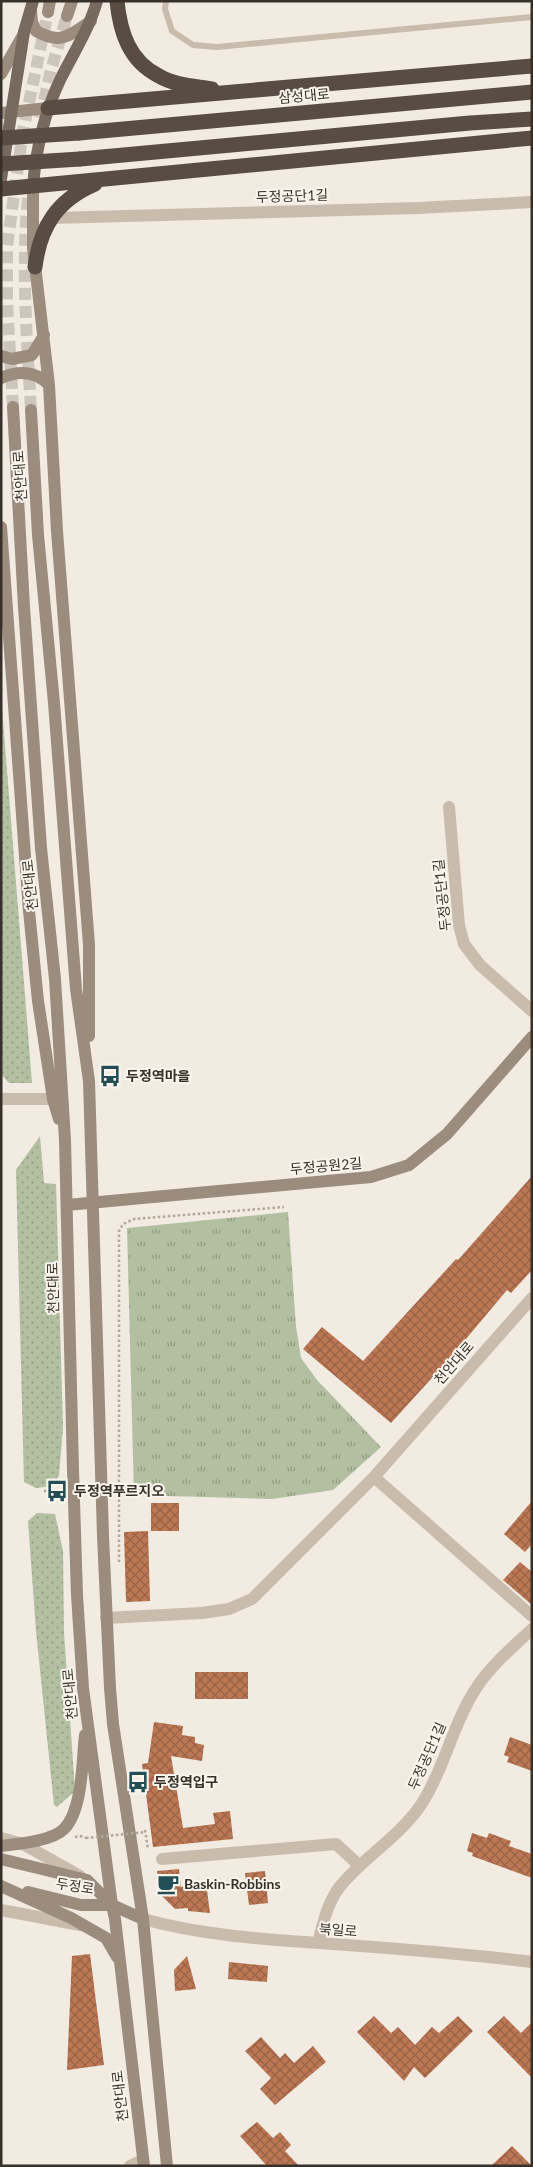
<svg xmlns="http://www.w3.org/2000/svg" width="533" height="2167" font-family="Lato,'Noto Sans KR',sans-serif">
	<style>
		.grass { fill: url(#grass-dots) }
		.park { fill: url(#park-tufts) }
		.building { fill: url(#building-cross-hatch) }
		.lines { fill: none; stroke-linecap: round; stroke-linejoin: round }
		.secondary-tunnel { stroke: #ccc6bd; stroke-width: 12; stroke-dasharray: 12 6; stroke-linecap: butt }
		.path { stroke: #b5a797; stroke-width: 2.5; stroke-dasharray: 2.5 2.5; stroke-linecap: butt }
		.lane { stroke: #c9bcad; stroke-width: 6 }
		.street { stroke: #c9bcad; stroke-width: 12 }
		.secondary { stroke: #9c8c7e; stroke-width: 12 }
		.primary { stroke: #78695e; stroke-width: 12 }
		.highway { stroke: #584c43; stroke-width: 15 }
		.path-bridge { stroke: #b5a797; stroke-width: 2.5; stroke-dasharray: 2.5 2.5; stroke-linecap: butt }
		.highway-bridge { stroke: #584c43; stroke-width: 15 }
		.labels { text-anchor: middle; stroke-width: 4; stroke-linejoin: round; paint-order: stroke }
		.street-label { font-size: 14px; fill: #38302b; stroke: #f9f5ed }
		.poi-label { font-size: 14px; font-weight: bold; fill: #38302b; stroke: #f9f5ed; text-anchor: start }
	</style>
	<defs>
		<pattern id="grass-dots" width="8" height="8" patternUnits="userSpaceOnUse" patternTransform="scale(1.25)"><rect width="8" height="8" fill="#b2c0a1"/><path d="M2 2h.1M6 6h.1" fill="none" stroke="#929c83" stroke-width="1.8" stroke-linecap="round"/></pattern>
		<pattern id="park-tufts" width="24" height="20" patternUnits="userSpaceOnUse" patternTransform="scale(1.25)"><rect width="24" height="20" fill="#b2c0a1"/><path d="M3 7l-1-3M5 7V3M7 7l1-3M15 17l-1-3M17 17v-4M19 17l1-3" fill="none" stroke="#929c83"/></pattern>
		<pattern id="building-cross-hatch" width="8" height="8" patternUnits="userSpaceOnUse" patternTransform="scale(1.25)"><rect width="8" height="8" fill="#bc7754"/><path d="M0 0l8 8M0 8l8-8" fill="none" stroke="#9a6246"/></pattern>
	</defs>
	<rect width="100%" height="100%" fill="#f1ebe1"/>
	<!-- grass -->
	<path class="grass" d="M1 695 32 1083H9L1 1074Z
		M40 1136 44 1183 56 1184 63 1428 59 1475 53 1486 36 1488 24 1482 16 1170Z
		M37 1513 55 1514 63 1551 64 1632 75 1791 57 1807 54 1805 36 1631 28 1521Z"/>
	<!-- park -->
	<path class="park" d="M288 1212 296 1326 301 1358 317 1380 381 1447 333 1490 272 1499 134 1495 127 1228Z"/>
	<!-- building -->
	<path class="building" d="M532 1176V1270L511 1293 507 1290 450 1358 391 1423 303 1349 322 1327 363 1361 456 1259 458 1260Z
		M532 1501V1544L525 1552 504 1534Z
		M151 1503H179V1531H151Z
		M148 1531 150 1601 126 1602 124 1532Z
		M520 1562 532 1572V1605L503 1580Z
		M195 1672H248V1699H195Z
		M154 1722 183 1726 182 1735 195 1737V1743L204 1745 202 1761 171 1756 183 1828 215 1824 213 1813 230 1811 233 1839 153 1847 142 1764 148 1763Z
		M510 1737 532 1745V1771L507 1762 509 1757 504 1755Z
		M472 1833 487 1838 489 1833 511 1841 509 1846 532 1854V1878L472 1856 473 1853 467 1851Z
		M179 1869 181 1887 206 1883 210 1913 188 1911V1908L175 1909 160 1894 157 1871Z
		M265 1871 268 1903 249 1905 245 1873Z
		M90 1954 104 2065 67 2070 72 1956Z
		M187 1956 196 1989 175 1991 174 1970Z
		M229 1962 268 1966 267 1982 228 1979Z
		M374 2016 391 2033 398 2027 415 2045 432 2027 439 2033 458 2016 473 2031 425 2078 414 2067 404 2081 357 2032Z
		M504 2016 521 2033 532 2022V2078L487 2032Z
		M261 2037 280 2058 285 2053 294 2063 313 2046 326 2062 275 2105 260 2089 271 2078 245 2051Z
		M257 2122 273 2138 280 2132 291 2145 285 2151 299 2166H267L240 2136Z
		M512 2146 532 2166H491Z"/>
	<g class="lines">
		<!-- secondary-tunnel -->
		<path class="secondary-tunnel" d="M40 118 51 70 67 16
			M28 198C21 268 27 339 31 410
			M13 407 7 302V246L23 131 48 12"/>
		<!-- path -->
		<path class="path" d="M44 1491H52
			M119 1562V1231L123 1224 134 1219 284 1207
			M145 1830 148 1849
			M75 1837 80 1836 86 1838"/>
		<!-- lane -->
		<path class="lane" d="M166 1 165 9 172 31 193 45 217 47 532 17"/>
		<!-- street -->
		<path class="street" d="M52 218 418 208 532 202
			M449 807 459 925 464 944 480 965 532 1011
			M1 1099H53
			M374 1477 532 1616
			M106 1618 202 1613 229 1609 252 1599 374 1477 532 1298
			M1 1838 23 1844 80 1876
			M162 1859 336 1844 360 1866
			M1 1910 80 1925
			M143 1919C201 1935 260 1939 319 1943 390 1948 461 1953 532 1962
			M318 1943C323 1923 328 1900 342 1884 366 1856 406 1831 424 1800 445 1766 453 1724 475 1690 489 1667 512 1648 532 1629
			M130 2166 143 2160"/>
		<!-- secondary -->
		<path class="secondary" d="M31 10 32 22 36 31C61 45 69 36 91 21
			M48 12 50 1
			M67 16 72 1
			M1 74 22 37
			M1 113 48 108
			M33 186V248L49 385 57 531 89 945V1036
			M1 356 12 359 32 355 44 335
			M1 378C19 370 36 371 49 385
			M13 407 24 607 41 848 55 979 65 1140 73 1470 77 1595 83 1688 112 1905 115 1919 144 2166
			M31 410 38 535 54 703 76 989 89 1081 103 1536 110 1688 113 1724 143 1919 167 2166
			M1 527 29 911 38 1001 53 1099 59 1119
			M67 1205 371 1177 409 1165 447 1134 532 1037
			M1 1846C18 1844 52 1841 64 1829 83 1810 82 1760 85 1735
			M1 1859 87 1880 112 1905 143 1919
			M1 1886 71 1918 106 1938 117 1957
			M28 1892 81 1905H112"/>
		<!-- primary -->
		<path class="primary" d="M1 179 24 32 33 1
			M33 186C36 149 45 111 61 78 74 52 89 29 97 1"/>
		<!-- highway -->
		<path class="highway" d="M117 1C120 32 129 61 159 76 174 85 195 86 212 89
			M48 108 532 66
			M79 133 532 92
			M80 159 470 123 532 119
			M1 189 532 138
			M35 267C40 227 57 200 95 184"/>
		<!-- path-bridge -->
		<path class="path-bridge" d="M86 1838 145 1832"/>
		<!-- highway-bridge -->
		<path class="highway-bridge" d="M1 138 79 133
			M1 164 80 159"/>
	</g>
	<!-- icons -->
	<defs>
		<g id="bus-bare" transform="scale(1.725)"><path d="M-5-6H5V4H4V6H2V4H-2V6H-4V4H-5ZM-3.5-4V0h7V-4ZM-3.5 1.2v1.5H-2V1.2ZM2 1.2v1.5H3.5V1.2Z" fill="#244e56" stroke="#f9f5ed" stroke-width="2.5" paint-order="stroke"/></g>
		<g id="cafe-bare" transform="scale(1.725)"><path d="M-5.5-4.5H6V0H3Q3 3.5 0 3.5H-2.5Q-5.5 3.5-5.5 0ZM3-3.2v2h1.7v-2ZM-6 4.5H4V6H-6Z" fill="#244e56" stroke="#f9f5ed" stroke-width="2.5" paint-order="stroke"/></g>
	</defs>
	<g fill-rule="evenodd">
		<use href="#bus-bare" x="110" y="1076"/>
		<use href="#bus-bare" x="57" y="1491"/>
		<use href="#bus-bare" x="138" y="1782"/>
		<use href="#cafe-bare" x="168" y="1884"/>
	</g>
	<g class="labels">
		<!-- street labels -->
		<g class="street-label">
			<text transform="translate(304 96) rotate(-5)" y="5">삼성대로</text>
			<text transform="translate(292 196) rotate(-2)" y="5">두정공단1길</text>
			<text transform="translate(20 476) rotate(-94)" y="5">천안대로</text>
			<text transform="translate(30 885) rotate(-96)" y="5">천안대로</text>
			<text transform="translate(442 895) rotate(-96)" y="5">두정공단1길</text>
			<text transform="translate(326 1166) rotate(-5)" y="5">두정공원2길</text>
			<text transform="translate(53 1288) rotate(-91)" y="5">천안대로</text>
			<text transform="translate(454 1363) rotate(-49)" y="5">천안대로</text>
			<text transform="translate(70 1694) rotate(-95)" y="5">천안대로</text>
			<text transform="translate(427 1756) rotate(-66)" y="5">두정공단1길</text>
			<text transform="translate(75 1886) rotate(9)" y="5">두정로</text>
			<text transform="translate(338 1930) rotate(4)" y="5">북일로</text>
			<text transform="translate(120 2096) rotate(-97)" y="5">천안대로</text>
		</g>
		<!-- poi labels -->
		<g class="poi-label">
			<text x="126" y="1081">두정역마을</text>
			<text x="74" y="1496">두정역푸르지오</text>
			<text x="154" y="1787">두정역입구</text>
			<text x="184" y="1889">Baskin-Robbins</text>
		</g>
	</g>
	<!-- border -->
	<rect width="533" height="2167" fill="none" stroke="#38302b" stroke-width="5"/>
</svg>
